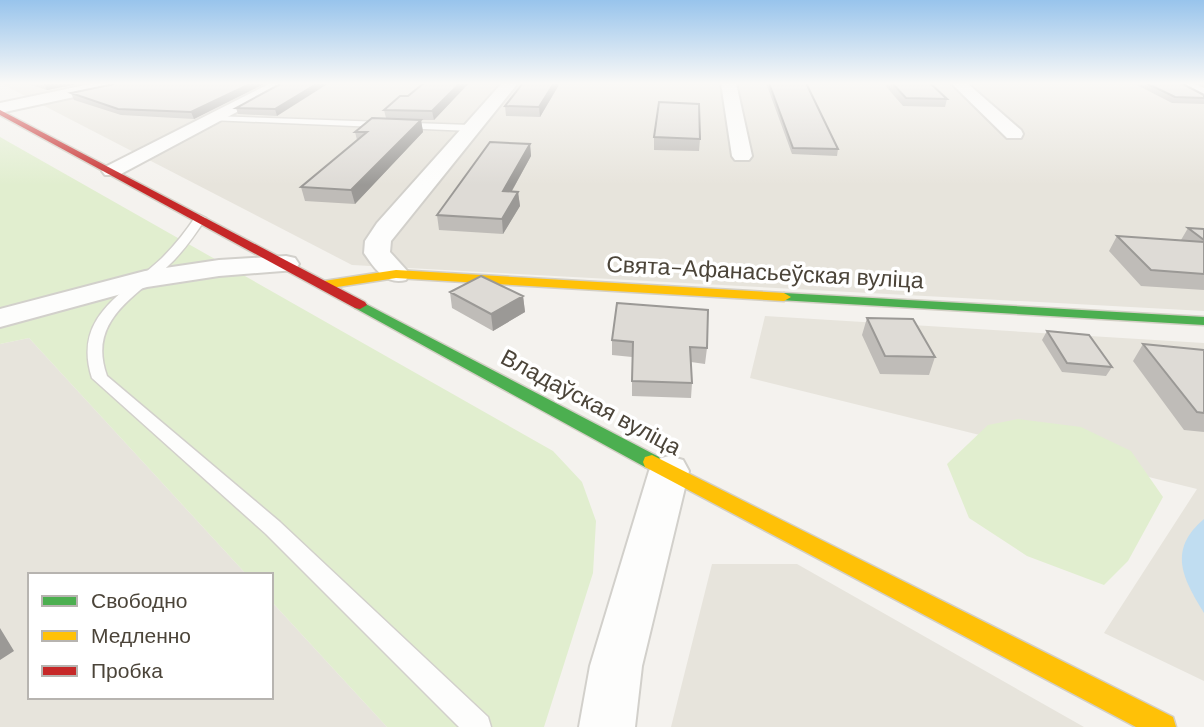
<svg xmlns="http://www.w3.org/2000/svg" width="1204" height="727" font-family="'DM Sans',sans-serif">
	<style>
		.residential { fill: #e7e4dc }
		.green { fill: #e1eecf }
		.water { fill: #c0ddf1 }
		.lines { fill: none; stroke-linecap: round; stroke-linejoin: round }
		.lane-casing { stroke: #d2d0cb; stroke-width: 3 }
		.street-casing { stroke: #d2d0cb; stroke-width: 4 }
		.fast-casing { stroke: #d3cfc5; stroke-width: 3 }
		.slow-casing { stroke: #d3cfc5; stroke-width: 3 }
		.jam-casing { stroke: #d3cfc5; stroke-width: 3 }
		.lane { fill: #fdfdfc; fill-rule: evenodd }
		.street { fill: #fdfdfc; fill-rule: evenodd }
		.fast { fill: #4caf50; fill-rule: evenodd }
		.slow { fill: #ffc107; fill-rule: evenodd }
		.jam { fill: #c62828; fill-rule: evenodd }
		.wall { fill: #bfbcb8 }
		.shaded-wall { fill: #9b9996 }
		.building { fill: #dedbd6; stroke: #9b9996; stroke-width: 2 }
		.labels { text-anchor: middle; stroke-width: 7; stroke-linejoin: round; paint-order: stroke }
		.street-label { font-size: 23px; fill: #4b4439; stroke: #fff }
	</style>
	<rect width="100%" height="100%" fill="#f4f2ee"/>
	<!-- residential -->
	<path class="residential" d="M0 83H1204V311L352 265Z
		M765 316 1204 343V681L1104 633 1197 489 750 378Z
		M29 338 247 575H30V697H271V601L387 727H0V344Z
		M712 564H797L1084 727H671Z"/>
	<!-- green -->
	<path class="green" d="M0 137 553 451 582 482 596 521 593 573 544 727H387L271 601V575H247L29 338 0 344Z
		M1018 419 1081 427 1131 451 1163 497 1128 561 1104 585 1027 556 969 518 947 464 988 425Z"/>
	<!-- water -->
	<path class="water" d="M1204 519V613C1183 579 1167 550 1204 519Z"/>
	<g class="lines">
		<!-- lane casing -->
		<g class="lane-casing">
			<path id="lane" d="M213 116 471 125 475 128 471 131 210 120V116Z
				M200 215 206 218C195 235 183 252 168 266 134 298 87 321 107 376L280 522 488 717 491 727H459L266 534 92 378C72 316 124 294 162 258 175 245 186 231 196 216Z"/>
		</g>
		<!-- street casing -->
		<g class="street-casing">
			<path id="street" d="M95 83H124L116 88 0 113V103Z
				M271 83H291L119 175H105L102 171 105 167Z
				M502 83H518L391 241 390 252 410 274 406 280C385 285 375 269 364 253L365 241 377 223Z
				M721 83H736L752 156 749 160H735L732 156Z
				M951 83H967L1021 130 1023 134 1021 138H1007Z
				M1171 83H1192L1204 88V99Z
				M286 256 295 258 299 264 295 270 219 276 147 287 0 327V309L145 271 219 260Z
				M669 456 683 460 689 471 642 666 635 727H579L590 666 649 471 655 460Z"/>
		</g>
		<!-- fast casing -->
		<g class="fast-casing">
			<path id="fast" d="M784 293 1204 317V325L779 300 777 297Z
				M360 301 659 457 661 462 659 467 652 469 645 467 355 308 353 305Z"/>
		</g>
		<!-- slow casing -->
		<g class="slow-casing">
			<path id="slow" d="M396 270 784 293 791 297 784 301 396 278 324 289 317 285 324 281Z
				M652 455 1173 717 1176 727H1136L645 467 643 462 645 457Z"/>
		</g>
		<!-- jam casing -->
		<g class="jam-casing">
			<path id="jam" d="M0 110 365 302 367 305 360 309 355 308 0 115Z"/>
		</g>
		<!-- lane -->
		<use href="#lane" class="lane"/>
		<!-- street -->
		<use href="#street" class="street"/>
		<!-- fast -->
		<use href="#fast" class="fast"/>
		<!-- slow -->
		<use href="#slow" class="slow"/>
		<!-- jam -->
		<use href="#jam" class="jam"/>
	</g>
	<!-- wall -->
	<path class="wall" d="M30 83H83L47 90 31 85Z
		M266 83 194 119 121 115 74 100 71 93 114 84Z
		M282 83 277 116 238 114 236 108Z
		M469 83 434 120H421L423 132 355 204 305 201 301 187 357 140 355 132 386 118 384 110 408 96Z
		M560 83 540 117 506 116 505 106Z
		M766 83H806L838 149 837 156 792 154Z
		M883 83H930L947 99 945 107 903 106Z
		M1133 83H1181L1204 95V104L1172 103Z
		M654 137 700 139 699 151 654 150Z
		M530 144 531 156 512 191 518 192 520 206 503 234 439 230 437 215Z
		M1188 228 1204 229V290L1141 286 1109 251 1117 236 1181 240Z
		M450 292 523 296 525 312 493 331 452 308Z
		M867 318 935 357 929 375 880 374 862 335Z
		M1047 331 1112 367 1106 376 1062 372 1042 340Z
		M612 340 707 348 705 364 691 362 692 383 691 398 632 396V357L612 355Z
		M1143 344 1204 350V432L1184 430 1133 361Z"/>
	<!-- shaded-wall -->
	<path class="shaded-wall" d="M51 83H83L47 90 44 84Z
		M252 83H266L194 119 191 112Z
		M318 83H329L277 116 275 109Z
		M460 83H469L434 120 432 111Z
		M554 83H560L540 117 539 107Z
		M421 120 423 132 355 204 351 190Z
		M530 144 531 156 504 205 503 191Z
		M518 192 520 206 503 234 502 219Z
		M523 296 525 312 493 331 491 314Z
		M0 628 14 651 0 660Z"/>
	<!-- building -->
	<path class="building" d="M117 83H252L191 112 118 109 71 93 114 84Z
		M282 83H318L275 109 236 108Z
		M424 83H460L432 111 384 110 400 96H408Z
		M523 83H554L539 107 505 106Z
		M769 83H806L838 149 793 148Z
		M892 83H930L947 99 906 98Z
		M1146 83H1181L1204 95V98L1175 97Z
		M659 102 699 104 700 139 654 137Z
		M372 118 421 120 351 190 301 187 367 132H355Z
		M490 142 530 144 503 191 518 192 502 219 437 215Z
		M1188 228 1204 229V240Z
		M1117 236 1204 242V274L1151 270Z
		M481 276 523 296 491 314 450 292Z
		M617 303 708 310 707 348 690 347 692 383 632 381 633 342 612 340Z
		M867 318 913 319 935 357 885 356Z
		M1047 331 1089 335 1112 367 1067 363Z
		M1143 344 1204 350V413L1197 412Z"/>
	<!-- sky -->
	<linearGradient id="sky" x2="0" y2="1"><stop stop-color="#98c4ec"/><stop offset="0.45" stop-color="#faf9f7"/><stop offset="1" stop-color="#faf9f7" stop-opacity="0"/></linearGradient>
	<rect width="1204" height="185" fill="url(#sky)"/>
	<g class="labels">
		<!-- street labels -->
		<g class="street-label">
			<text transform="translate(765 272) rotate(3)" y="8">Свята-Афанасьеўская вуліца</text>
			<text transform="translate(591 402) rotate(28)" y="8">Владаўская вуліца</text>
		</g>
	</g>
	<!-- legend -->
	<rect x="28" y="573" width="245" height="126" fill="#ffffff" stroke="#b7b4b0" stroke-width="2"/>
	<rect x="42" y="596" width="35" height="10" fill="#4caf50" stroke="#b7b4b0" stroke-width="2"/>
	<text x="91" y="608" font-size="21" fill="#4b4439">Свободно</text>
	<rect x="42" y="631" width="35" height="10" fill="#ffc107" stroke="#b7b4b0" stroke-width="2"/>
	<text x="91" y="643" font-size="21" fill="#4b4439">Медленно</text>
	<rect x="42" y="666" width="35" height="10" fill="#c62828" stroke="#b7b4b0" stroke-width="2"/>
	<text x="91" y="678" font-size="21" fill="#4b4439">Пробка</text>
</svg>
